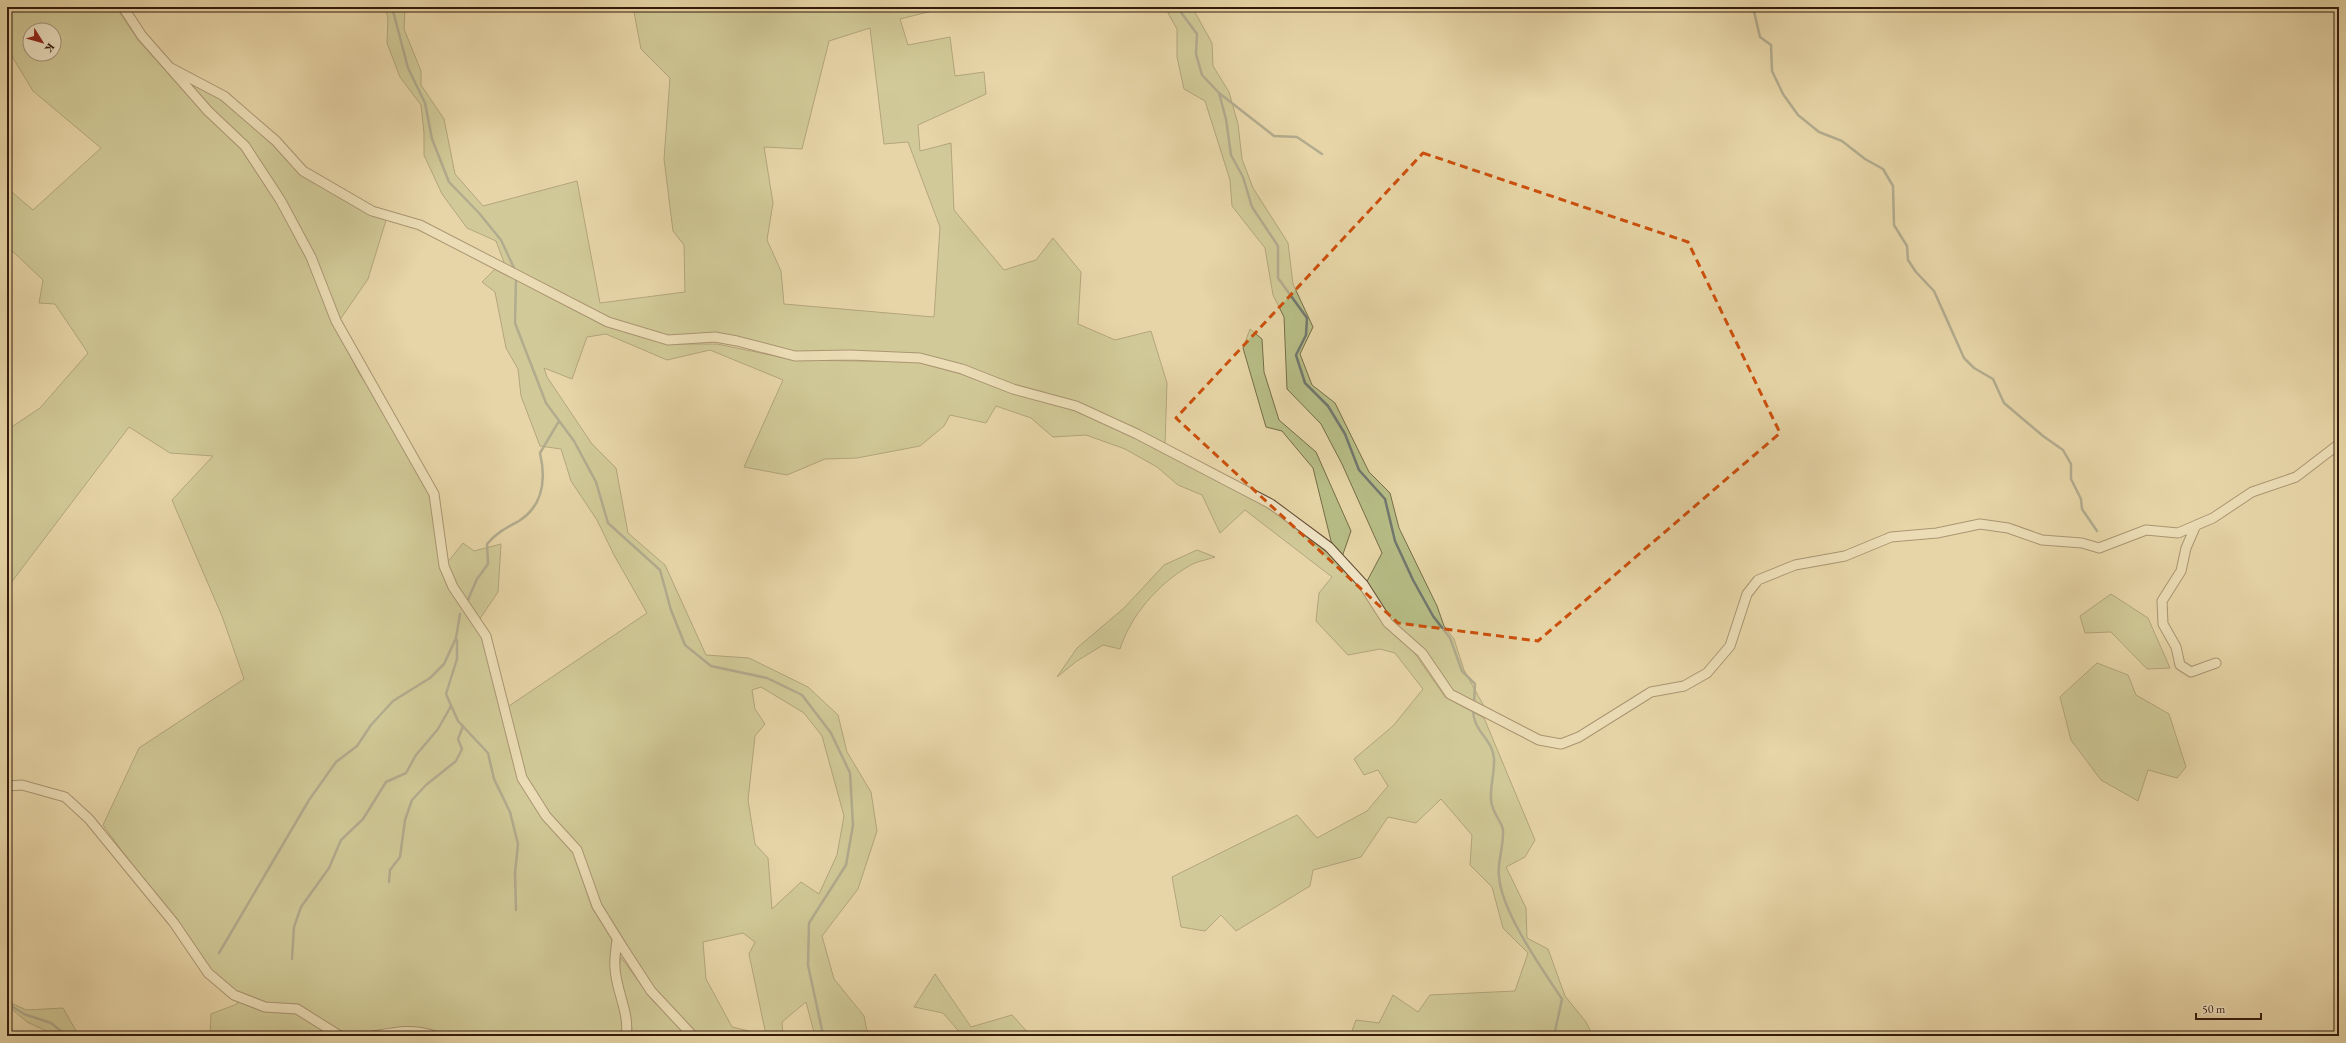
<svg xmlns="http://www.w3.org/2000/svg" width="2346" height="1043" font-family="'EB Garamond',serif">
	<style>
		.green { fill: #b7bd86; stroke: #766c48; fill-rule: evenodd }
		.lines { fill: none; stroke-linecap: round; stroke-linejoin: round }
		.stream { stroke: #72786f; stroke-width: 2.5 }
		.street-casing { stroke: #624932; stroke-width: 11 }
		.street { stroke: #efe4c6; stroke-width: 9 }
		.marked { fill: none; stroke: #cd500c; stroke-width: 3; stroke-dasharray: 8 5; stroke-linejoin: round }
	</style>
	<rect width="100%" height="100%" fill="#e7d6a7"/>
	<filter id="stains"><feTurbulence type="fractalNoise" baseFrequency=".005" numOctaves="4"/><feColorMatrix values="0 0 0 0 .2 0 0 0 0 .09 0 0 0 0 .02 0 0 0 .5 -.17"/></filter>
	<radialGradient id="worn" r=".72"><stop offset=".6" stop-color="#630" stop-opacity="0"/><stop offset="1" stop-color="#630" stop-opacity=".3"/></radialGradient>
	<!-- green -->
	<path class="green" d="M14 7H116L138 40 206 115 240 148 278 204 307 260 332 321 360 375 395 427 431 495 440 568 450 590 483 638 518 780 543 819 573 852 592 908 612 937 611 968 624 1029 623 1036H444L423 1028 403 1027 345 1036 298 1004 267 1003 236 992 210 971 103 825 139 748 244 679 222 616 172 500 213 456 170 453 129 427 7 588V430L40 408 88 353 55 304 39 303 43 280 7 246V188L33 210 101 148 33 91 7 48V15ZM30 30H54V54H30Z
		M385 7H405L404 29 421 71V85L444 119 455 174 483 206 577 181 600 303 685 292 684 245 673 231 664 159 670 78 641 49 633 7H948L900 19 908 45 950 37 955 76 984 72 986 94 918 125 920 151 951 143 954 210 1004 270 1036 260 1053 238 1081 272 1078 324 1115 340 1151 331 1167 383 1165 445 960 365 797 353 738 338 668 337 608 320 505 265 496 241 467 228 442 194 424 155V133L421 105 400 77 387 43 388 18ZM870 28 884 144 908 142 940 227 934 317 784 304 781 271 767 240 773 203 764 147 802 149 829 41Z
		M1168 7H1192L1212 43 1213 66 1229 92 1238 124 1242 159 1253 188 1288 243 1293 284 1313 327 1300 354 1312 385 1335 403 1369 472 1390 493 1399 528 1437 606 1444 626 1454 639 1464 670 1486 710 1452 692 1390 621 1366 583 1382 553 1342 464 1321 424 1287 389 1284 317 1273 295 1265 248 1232 206 1230 180 1205 101 1184 89 1177 57V29L1168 13Z
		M183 78 215 94 272 143 301 173 387 217 368 279 339 321 284 200Z
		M495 269 605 326 667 344H717L795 360 917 362 961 374 1008 392 1073 410 1135 437 1261 504 1288 521 1328 553 1359 586 1384 623 1416 655 1445 697 1484 718 1535 840 1525 857 1506 867 1526 908 1527 938 1548 949 1565 996 1586 1022 1593 1036H1350L1356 1020 1379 1023 1393 995 1418 1012 1430 995 1515 991 1528 953 1503 928 1492 887 1470 865 1472 835 1441 799 1416 823 1388 817 1361 857 1313 870 1310 886 1236 931 1221 915 1205 931 1181 927 1172 877 1297 815 1317 838 1367 811 1388 786 1378 770 1364 775 1354 759 1393 726 1423 689 1395 653 1380 649 1348 655 1316 621 1319 593 1332 577 1245 510 1220 533 1202 495 1178 485 1157 467 1125 449 1086 435 1053 437 1031 418 996 406 986 423 950 415 944 426 920 446 857 458 825 459 787 475 744 467 783 380 710 350 667 360 606 334 587 337 572 379 544 368 547 377 592 444 616 468 628 533 665 565 706 655 749 658 808 687 838 715 847 752 871 792 877 831 858 889 822 936 834 979 864 1016 868 1036H815L806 1002 782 1022 783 1036H695L653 989 599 905 579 848 548 812 525 777 506 708 647 613 614 555 597 520 571 481 561 449 540 446 521 396 518 369 506 348 495 292 482 282ZM761 687 804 713 822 736 844 816 837 855 819 894 801 882 772 909 768 858 755 844 748 800 755 736 765 724 755 709 752 690ZM743 933 755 942 749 954 766 1035 732 1027 706 979 703 942Z
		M1250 329 1262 339 1264 372 1279 420 1316 452 1351 531 1342 557 1332 545 1313 468 1282 431 1266 427 1243 348Z
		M463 543 474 551 501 544 498 592 479 620 457 586 447 563Z
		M1197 550 1215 557C1207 560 1197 561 1189 566 1158 584 1131 615 1120 649L1103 645 1077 661 1057 677 1077 648 1124 608 1164 565Z
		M2111 594 2148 618 2170 668 2147 669 2111 632 2085 633 2080 616Z
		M2097 663 2128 675 2136 695 2169 714 2186 767 2177 778 2148 770 2138 801 2101 780 2071 740 2060 697Z
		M621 957 652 1000 689 1036H631L632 1029 619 968Z
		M935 974 971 1027 1012 1015 1031 1036H963L943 1013 914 1007Z
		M238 1000 297 1012 335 1036H210L211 1014 237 1004Z
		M7 1001 26 1010 63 1008 79 1036H57L27 1022 7 1005Z"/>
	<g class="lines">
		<!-- stream -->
		<path class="stream" d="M392 7 408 68 425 103 432 139 449 182 479 213 501 240 515 270
			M1177 7 1197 34 1196 54 1202 75 1219 93 1226 119 1231 155 1243 177 1252 207 1278 246V278L1307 318 1306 335 1296 355 1305 383 1328 406 1345 434 1359 470 1385 499 1395 541 1413 580 1433 616 1450 638 1462 671 1475 684 1474 704
			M1753 7 1760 37 1771 45 1772 71 1783 94 1798 115 1819 132 1842 141 1865 159 1883 169 1893 186 1894 225 1907 246 1908 260 1916 272 1934 291 1964 358 1974 368 1993 379 2004 403 2043 436 2063 450 2071 464V479L2081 499 2082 509 2097 531
			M1219 93 1274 136 1297 137 1322 154
			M516 277 515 323 546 403 574 441 596 482 608 523 660 570 671 610 685 645 711 666 767 678 802 695 831 733 850 773 853 825 846 865 809 923 808 965 822 1030 821 1036
			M467 602 477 579 488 564 487 544C496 533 506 528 519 521 544 505 546 479 540 453L559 421
			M457 640V659L446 694 458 721 488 753 494 779 510 812 518 844 515 873 516 910
			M1473 709C1473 732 1492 738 1494 758 1495 771 1490 786 1491 800 1492 813 1502 822 1503 830 1504 846 1497 863 1499 876 1501 911 1542 969 1562 999L1554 1036
			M389 882 390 870 400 857 405 820 412 800 426 785 456 761 462 749 458 739 463 726
			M219 953 309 800 336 762 357 746 371 725 393 701 430 678 444 664 456 638 460 614
			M292 959 294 927 301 907 329 868 341 840 363 819 386 782 406 773 416 755 438 729 451 706
			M7 1003 24 1014 51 1023 67 1036"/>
		<!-- street casing -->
		<g class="street-casing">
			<path id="street" d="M123 7 142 36 208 111 245 146 281 201 311 257 336 321 434 494 444 566 453 587 486 636 522 778 546 816 577 850 597 906 623 948 651 991 693 1036
				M171 68 224 96 276 141 303 171 372 211 420 225 608 322 668 340 715 337 737 341 795 356 850 355 920 358 962 369 1013 389 1076 406 1137 434 1271 504 1329 547 1363 584 1388 623 1422 653 1450 694 1539 740 1561 744 1579 737 1651 692 1684 686 1707 673 1730 646 1747 594 1758 580 1795 565 1845 556 1891 537 1937 533 1980 524 2008 528 2042 540 2082 543 2099 548 2146 530 2178 533 2213 518 2252 492 2296 477 2339 444
				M2196 525 2186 548 2181 571 2162 601 2163 624 2176 647 2180 665 2191 672 2216 663
				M7 786 22 785 65 797 89 819 174 923 208 973 234 995 265 1007 297 1009 340 1036
				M617 940C616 949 614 959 615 968 616 991 630 1013 626 1036
				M373 1036C395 1032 413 1028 435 1036"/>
		</g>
		<!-- street -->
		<use href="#street" class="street"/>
	</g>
	<!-- marked area -->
	<path d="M0 0H2346V1043H0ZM1423 153 1688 242 1780 433 1538 641 1398 623 1176 418Z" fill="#e7d6a7" fill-opacity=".55" fill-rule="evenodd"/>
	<path class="marked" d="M1423 153 1688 242 1780 433 1538 641 1398 623 1176 418Z"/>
	<!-- margin -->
	<rect width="2346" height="1043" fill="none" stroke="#e7d6a7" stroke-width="24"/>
	<rect x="8" y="8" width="2330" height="1027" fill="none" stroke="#361a0b" stroke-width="2"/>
	<rect x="12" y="12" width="2322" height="1019" fill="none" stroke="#361a0b"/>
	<!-- north arrow -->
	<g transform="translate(42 42) rotate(127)"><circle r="19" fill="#efe4c6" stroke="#a5937b"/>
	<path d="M0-3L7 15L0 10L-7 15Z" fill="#8f2418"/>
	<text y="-6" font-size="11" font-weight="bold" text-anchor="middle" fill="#361a0b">K</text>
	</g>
	<!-- scale -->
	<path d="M2196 1013v6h65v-6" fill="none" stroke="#361a0b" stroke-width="2"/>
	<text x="2202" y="1013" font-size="12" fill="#361a0b" stroke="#efe4c6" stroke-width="3" paint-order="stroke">50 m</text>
	<rect width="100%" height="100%" filter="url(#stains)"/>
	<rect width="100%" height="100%" fill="url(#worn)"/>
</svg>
